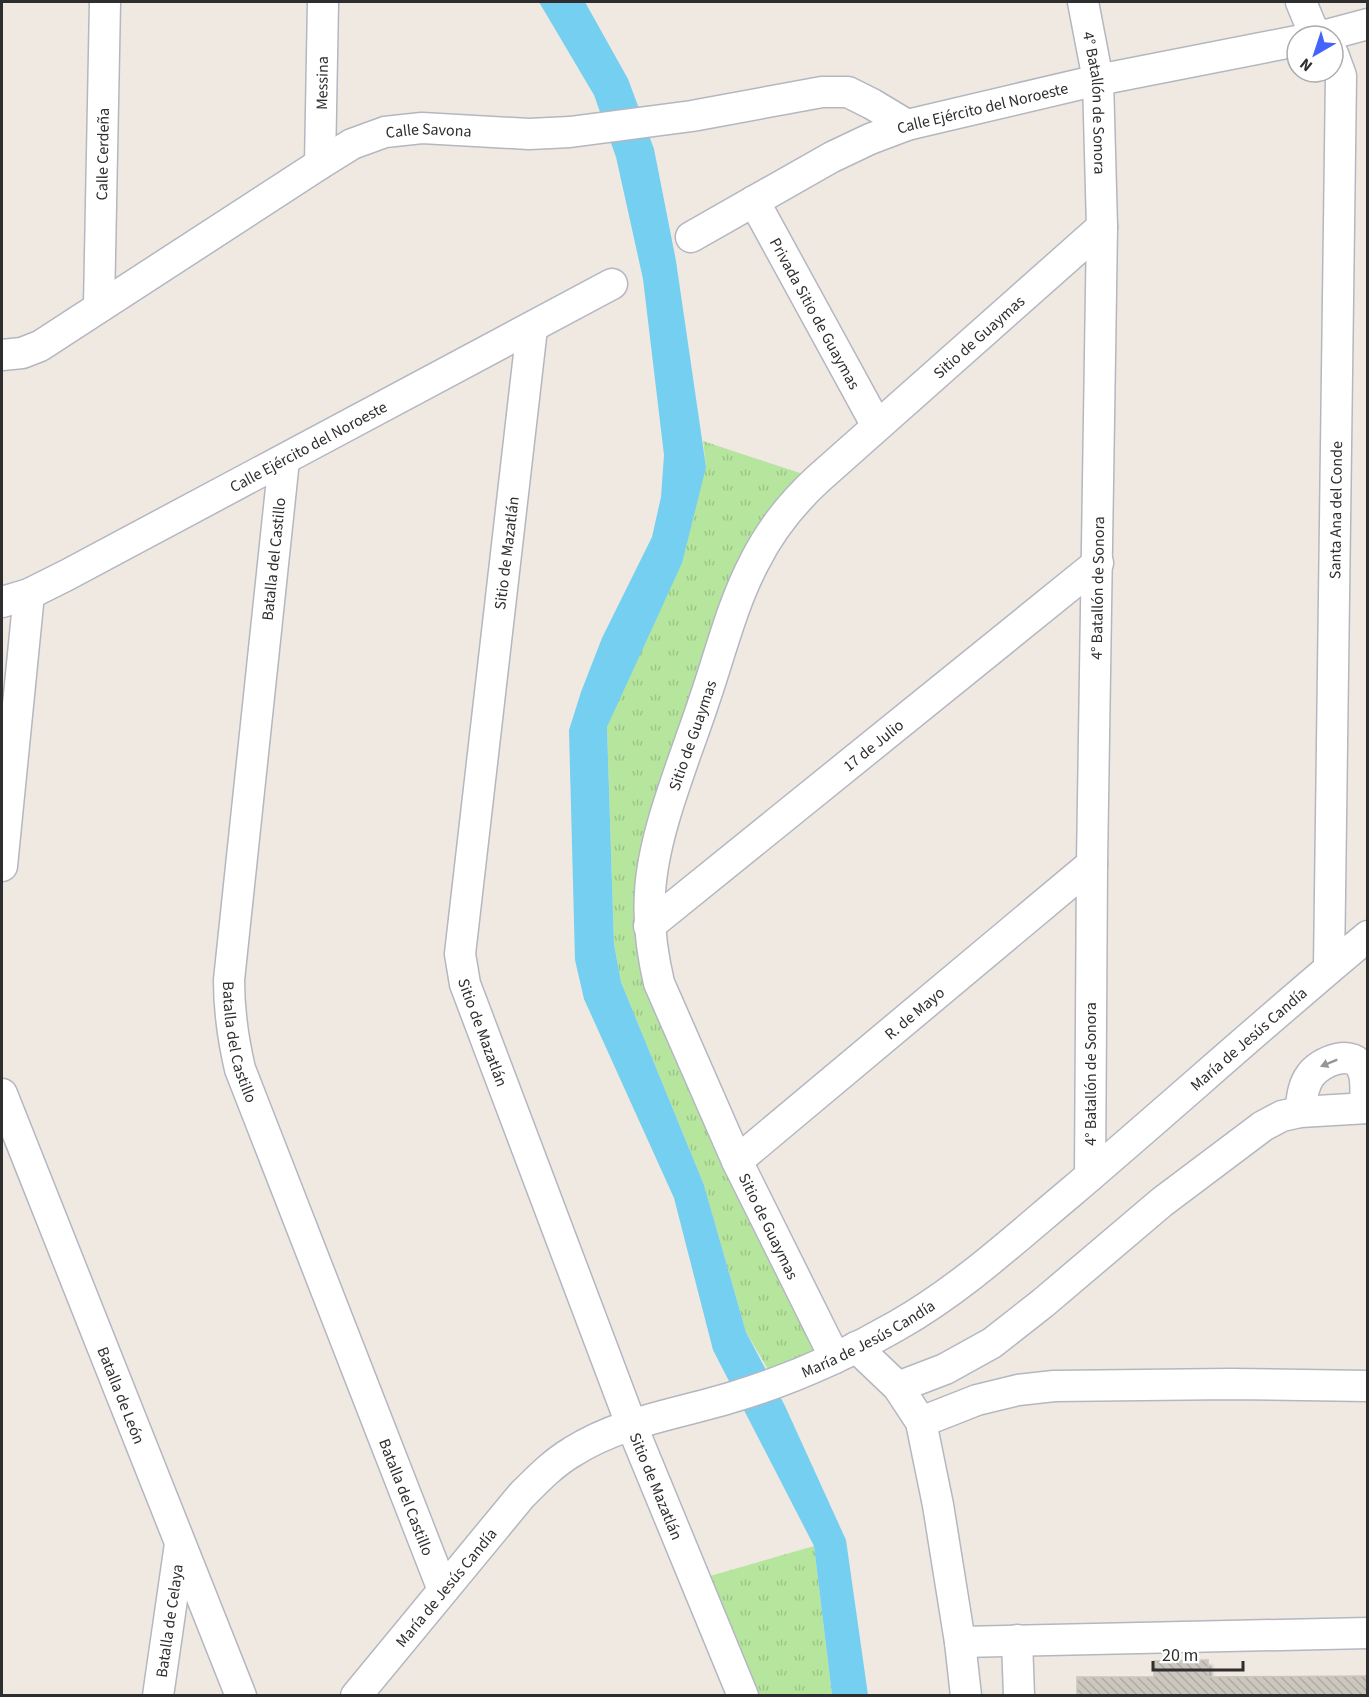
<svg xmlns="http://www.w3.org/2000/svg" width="1369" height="1697" font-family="'Source Sans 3',sans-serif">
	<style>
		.grass { fill: url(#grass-tufts) }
		.water { fill: #75cff0 }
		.building { fill: url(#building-back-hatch); stroke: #cbc5ba; stroke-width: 1.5; filter: url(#shadow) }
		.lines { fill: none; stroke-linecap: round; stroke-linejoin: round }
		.minor-casing { stroke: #b4b7c1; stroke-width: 33 }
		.minor { stroke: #fff; stroke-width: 30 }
		.oneway { fill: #969696 }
		.labels { text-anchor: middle; stroke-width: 4.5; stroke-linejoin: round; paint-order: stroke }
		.street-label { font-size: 16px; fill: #2e2e2e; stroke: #fff }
	</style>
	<defs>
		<pattern id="grass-tufts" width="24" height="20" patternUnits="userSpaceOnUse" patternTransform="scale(1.5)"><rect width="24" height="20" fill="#b6e59e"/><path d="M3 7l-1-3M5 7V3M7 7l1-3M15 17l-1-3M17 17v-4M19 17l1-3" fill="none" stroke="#9dc588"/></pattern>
		<pattern id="building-back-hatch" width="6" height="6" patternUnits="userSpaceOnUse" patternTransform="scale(1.5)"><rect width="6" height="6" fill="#cbc7bf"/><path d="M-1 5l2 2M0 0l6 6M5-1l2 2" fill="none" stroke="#afaba4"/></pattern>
		<filter id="shadow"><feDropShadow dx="3.5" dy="6" stdDeviation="1.5" flood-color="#0004"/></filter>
	</defs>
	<rect width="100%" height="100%" fill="#efe9e1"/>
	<!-- grass -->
	<path class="grass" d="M703 441 818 479 793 502 670 802 652 952 835 1358 776 1383 746 1332 704 1185 621 982 614 944 607 727 706 467Z
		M814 1546 832 1695H743L696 1580Z"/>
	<!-- water -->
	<path class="water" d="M539 2H585L628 79 654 149 676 261 706 467 682 563 607 727 614 944 621 982 704 1185 746 1332 785 1406 846 1540 868 1695H832L814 1546 713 1350 674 1198 584 999 575 960 569 730 581 692 602 638 652 537 661 497 664 455 643 279 616 157 594 95Z"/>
	<!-- building -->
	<path class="building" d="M1208 1660V1677L1368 1676V1696H1077V1677H1154V1661Z"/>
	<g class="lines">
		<!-- minor casing -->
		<g class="minor-casing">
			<g id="minor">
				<path id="s1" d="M1083 2 1098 80 1102 227 1092 864 1090 1176"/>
				<path d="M1301 2 1311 26 1319 36"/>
				<path d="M1323 36 1368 24"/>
				<path id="s2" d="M320 164 323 2"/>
				<path id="s3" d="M754 201 877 426"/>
				<path id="s4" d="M691 237 832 157 870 139 907 125 1098 80 1297 41"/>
				<path id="s5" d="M99 306 105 2"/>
				<path id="s6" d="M532 328 460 954 465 984 631 1424 743 1696"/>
				<path id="s7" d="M2 355 22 353 40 346 320 164 352 144 385 132 422 128 529 134 570 132 692 116 822 92H848L872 104 907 125"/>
				<path id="s8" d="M284 460 229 980C229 1011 233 1039 240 1069L443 1590"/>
				<path id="s9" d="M2 602 29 594 67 575 612 284"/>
				<path d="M2 866 29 594"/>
				<path id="s10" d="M649 926 1098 563"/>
				<path id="s11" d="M1329 968 1341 76 1333 54"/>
				<path id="s12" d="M2 1094 241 1696"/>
				<path d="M1300 1112C1302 1100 1302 1087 1310 1076 1320 1061 1355 1047 1363 1071 1367 1081 1365 1097 1365 1108"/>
				<path id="s13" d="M737 1161 1092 864"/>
				<path d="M856 1347 898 1387 921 1422 938 1505 960 1642 966 1696"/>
				<path id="s14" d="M835 1358 737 1161 659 983C652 953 648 924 650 893 653 833 685 759 704 701 720 655 732 604 755 561 771 529 792 503 818 479L1102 227"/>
				<path d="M898 1387 945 1369 992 1343 1043 1303 1162 1202 1263 1126 1282 1116 1300 1112 1368 1108"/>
				<path d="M921 1422 977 1400 1018 1390 1054 1386 1231 1384 1368 1386"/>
				<path d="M1017 1640 1019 1696"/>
				<path d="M960 1642 1368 1633"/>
				<path id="s15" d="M158 1696 180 1544"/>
				<path id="s16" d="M356 1696 521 1496C537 1480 552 1464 572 1452 621 1421 678 1414 733 1397 790 1380 846 1355 898 1325 961 1289 1015 1239 1070 1193 1170 1108 1267 1020 1368 936"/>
			</g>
		</g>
		<!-- minor -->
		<use href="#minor" class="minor"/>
	</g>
	<!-- one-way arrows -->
	<defs><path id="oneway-solid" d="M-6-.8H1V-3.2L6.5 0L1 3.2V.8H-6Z" transform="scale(1.5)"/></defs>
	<use class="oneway" href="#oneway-solid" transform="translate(1329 1063) rotate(158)"/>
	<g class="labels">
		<!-- street labels -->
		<g class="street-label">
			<text dy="6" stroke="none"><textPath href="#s2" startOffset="81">Messina</textPath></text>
			<text dy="6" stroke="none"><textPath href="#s1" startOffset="102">4° Batallón de Sonora</textPath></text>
			<text dy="6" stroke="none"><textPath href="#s4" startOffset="321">Calle Ejército del Noroeste</textPath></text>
			<text dy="6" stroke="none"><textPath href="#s7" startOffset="490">Calle Savona</textPath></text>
			<text dy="6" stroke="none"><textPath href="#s5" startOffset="152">Calle Cerdeña</textPath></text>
			<text dy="6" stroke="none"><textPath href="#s3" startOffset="128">Privada Sitio de Guaymas</textPath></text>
			<text dy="6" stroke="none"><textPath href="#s14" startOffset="1173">Sitio de Guaymas</textPath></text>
			<text dy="6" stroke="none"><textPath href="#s9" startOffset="344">Calle Ejército del Noroeste</textPath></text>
			<text dy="6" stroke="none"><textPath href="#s11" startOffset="458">Santa Ana del Conde</textPath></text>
			<text transform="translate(506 553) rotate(-83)" y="6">Sitio de Mazatlán</text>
			<text transform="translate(273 559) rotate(-84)" y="6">Batalla del Castillo</text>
			<text transform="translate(1097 588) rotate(-89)" y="6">4° Batallón de Sonora</text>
			<text dy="6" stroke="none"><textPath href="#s14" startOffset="669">Sitio de Guaymas</textPath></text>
			<text dy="6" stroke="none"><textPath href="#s10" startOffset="288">17 de Julio</textPath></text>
			<text dy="6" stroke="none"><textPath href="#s13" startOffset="231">R. de Mayo</textPath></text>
			<text dy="6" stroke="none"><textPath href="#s6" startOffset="712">Sitio de Mazatlán</textPath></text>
			<text dy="6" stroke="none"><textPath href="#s16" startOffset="1131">María de Jesús Candía</textPath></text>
			<text dy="6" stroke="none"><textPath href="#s8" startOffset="586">Batalla del Castillo</textPath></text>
			<text transform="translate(1090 1074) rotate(-90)" y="6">4° Batallón de Sonora</text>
			<text transform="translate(769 1226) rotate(64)" y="6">Sitio de Guaymas</text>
			<text dy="6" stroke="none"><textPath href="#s16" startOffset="645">María de Jesús Candía</textPath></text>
			<text dy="6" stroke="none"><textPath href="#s12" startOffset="324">Batalla de León</textPath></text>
			<text dy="6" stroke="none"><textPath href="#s6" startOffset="1198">Sitio de Mazatlán</textPath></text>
			<text dy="6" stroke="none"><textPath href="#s8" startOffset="1072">Batalla del Castillo</textPath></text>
			<text dy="6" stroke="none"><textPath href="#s16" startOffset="141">María de Jesús Candía</textPath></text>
			<text dy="6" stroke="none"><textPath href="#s15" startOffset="76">Batalla de Celaya</textPath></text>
		</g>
	</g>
	<!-- border -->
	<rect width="1369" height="1697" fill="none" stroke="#2e2e2e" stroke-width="6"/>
	<!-- north arrow -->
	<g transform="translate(1315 54) rotate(219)"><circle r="28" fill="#ffffff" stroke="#ababab" stroke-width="1.5"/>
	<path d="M0-4.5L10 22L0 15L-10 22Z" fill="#4264fb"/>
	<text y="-9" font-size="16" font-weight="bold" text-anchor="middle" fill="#2e2e2e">N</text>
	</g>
	<!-- scale -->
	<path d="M1153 1661v9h90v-9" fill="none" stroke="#2e2e2e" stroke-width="3"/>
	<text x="1162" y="1661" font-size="18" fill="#2e2e2e" stroke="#ffffff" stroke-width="4.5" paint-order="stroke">20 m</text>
</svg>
